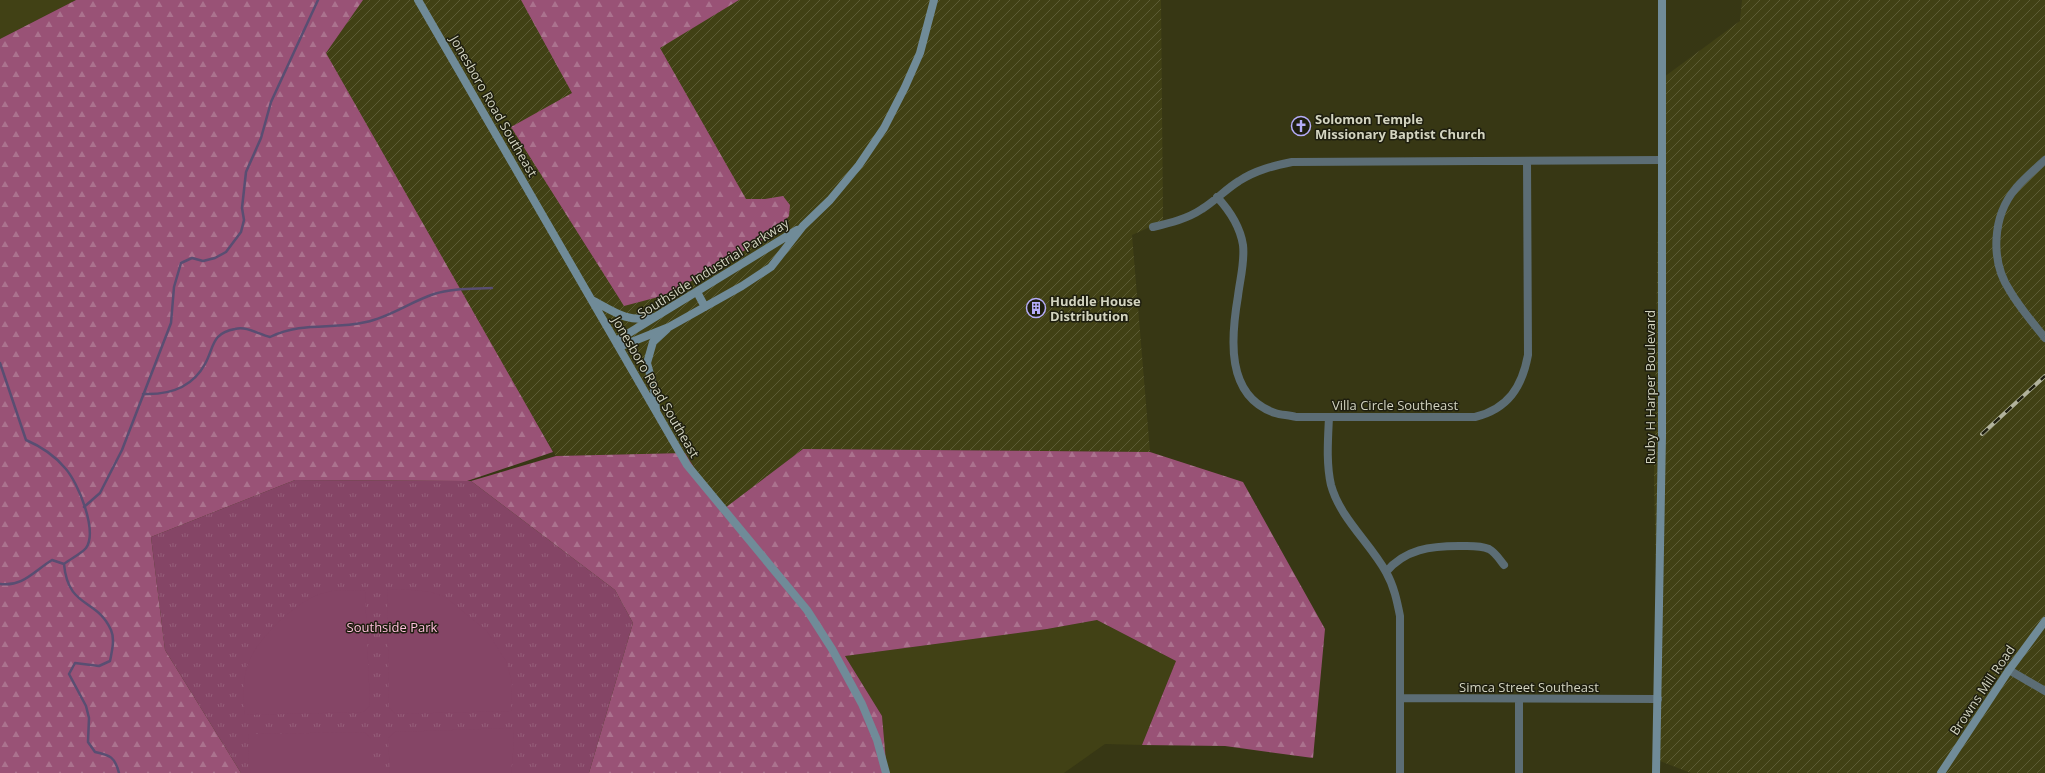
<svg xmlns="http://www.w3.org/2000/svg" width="2045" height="773" font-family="'Open Sans',sans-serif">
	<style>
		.built { fill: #414115 }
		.industrial { fill: url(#industrial-furrows) }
		.grass { fill: url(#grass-tufts) }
		.forest { fill: url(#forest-firs) }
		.pitch { fill: #854566 }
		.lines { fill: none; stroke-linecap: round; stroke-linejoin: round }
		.stream { stroke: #594e72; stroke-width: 2.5 }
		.street { stroke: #5c6d75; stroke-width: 8 }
		.secondary { stroke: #708b98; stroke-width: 8 }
		.rail-casing { stroke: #b2b39c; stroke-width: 4 }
		.rail { stroke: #1e1e0f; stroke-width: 2.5; stroke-dasharray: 8; stroke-linecap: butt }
		.labels { text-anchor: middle; stroke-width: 3; stroke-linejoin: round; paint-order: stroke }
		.street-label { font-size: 13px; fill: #d3d4c0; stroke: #1e1e0f }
		.poi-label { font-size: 13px; font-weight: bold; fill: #d3d4c0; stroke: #1e1e0f; text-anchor: start }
		.park-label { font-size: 13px; fill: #febfdc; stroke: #1e1e0f }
	</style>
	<defs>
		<pattern id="industrial-furrows" width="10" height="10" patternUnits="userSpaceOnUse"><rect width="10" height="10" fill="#414115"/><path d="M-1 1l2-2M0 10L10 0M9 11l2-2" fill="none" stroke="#5c5c35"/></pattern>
		<pattern id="grass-tufts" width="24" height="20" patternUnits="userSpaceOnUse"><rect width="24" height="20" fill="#854566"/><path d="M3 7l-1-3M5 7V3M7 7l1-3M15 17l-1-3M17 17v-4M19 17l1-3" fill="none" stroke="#955f7a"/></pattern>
		<pattern id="forest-firs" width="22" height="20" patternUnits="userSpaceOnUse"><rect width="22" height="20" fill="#995276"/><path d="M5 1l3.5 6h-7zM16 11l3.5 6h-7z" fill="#ab728e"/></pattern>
	</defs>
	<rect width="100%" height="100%" fill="#373714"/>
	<!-- built -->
	<path class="built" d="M0 0H76L0 39Z
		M1097 620 1176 661 1142 745 1105 744 1064 773H887L882 716 845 656 1047 629Z"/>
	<!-- industrial -->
	<path class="industrial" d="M363 0H1161L1163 221 1132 235 1150 452 803 449 721 511 685 453 556 456 381 157 326 53Z
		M1742 0H2045V773H1691L1660 761 1654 479 1660 80 1740 21Z"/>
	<!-- grass -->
	<path class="grass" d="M295 480 471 481 615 590 633 623 589 773H241L165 650 151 537Z"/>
	<!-- forest -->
	<path class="forest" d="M76 0H363L326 53 553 452 467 481 295 480 151 537 165 650 241 773H0V39Z
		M521 0H739L660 48 746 199H765L783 196 790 205 789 216 775 233 697 278 662 296 624 306 511 127 572 93Z
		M803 449 1150 452 1243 482 1325 629 1313 758 1225 746 1142 745 1176 661 1097 620 1047 629 845 656 882 716 887 773H589L633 623 615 590 471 481 556 456 685 453 721 511Z"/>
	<!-- pitch -->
	<path class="pitch" d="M402 589 431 592 445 597 486 630 506 661 512 682 511 711 395 714 389 707 387 590Z
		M336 590 365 591 370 706 363 712 245 715C243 698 242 673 251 657 262 635 293 606 315 596 321 593 329 592 336 590Z
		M513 728 514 743 511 773H390L388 738 395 732Z
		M365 732 371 739V773H251L248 763 249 734Z"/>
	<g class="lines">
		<!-- stream -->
		<path class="stream" d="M0 363 26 440C40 446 55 456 65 468 78 482 98 531 86 548 81 554 70 559 64 564
			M143 394C168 395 192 388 205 364 214 348 211 333 235 329 247 326 258 334 270 337 303 321 332 330 366 322 390 317 410 302 434 294 452 288 473 289 492 288
			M84 507 100 493 122 450 171 323 174 287 181 263 192 258 203 261 215 258 226 252 241 232 244 220 242 208 246 172 261 138 271 102 318 0
			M64 564C68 609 97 598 111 630 115 639 112 651 110 661L99 666 75 663 69 674 86 706 89 718 88 742 95 752C110 755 115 757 119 773
			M0 584C23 587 34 571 52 560L64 564"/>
		<!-- street -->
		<path class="street" d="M2045 160C2035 169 2025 178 2016 188 1992 216 1990 261 2010 291 2020 308 2033 323 2045 338
			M1217 197C1230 211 1240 226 1243 245 1245 262 1240 279 1238 296 1231 337 1225 396 1275 413 1281 415 1289 415 1296 417H1475C1508 409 1522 387 1528 355L1527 161
			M1153 227C1170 223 1187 219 1202 209 1215 201 1226 189 1239 181 1256 170 1273 166 1292 162L1662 160
			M1329 417C1328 439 1326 463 1331 485 1340 518 1370 543 1386 572 1394 586 1397 601 1400 616V773
			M1386 572C1405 549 1431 546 1459 546 1469 546 1480 545 1489 549 1495 552 1500 560 1504 565
			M2009 670 2045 691
			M1401 698 1658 699
			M1519 699V773"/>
		<!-- secondary -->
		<path class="secondary" d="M418 0 687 465 807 610 832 649 862 704 877 740 886 773
			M697 292 705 307
			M592 300C611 310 629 324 652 317
			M616 341 797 230
			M619 347 669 327 742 286 771 267 803 226 830 200 859 165 884 128 905 87 920 53 934 0
			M656 410 654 389 647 363 653 342 667 329
			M1656 773 1662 436V0
			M1941 773 2009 670 2045 621"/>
		<!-- rail casing -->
		<g class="rail-casing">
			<path id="rail" d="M1982 434 2045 376"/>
		</g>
		<!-- rail -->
		<use href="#rail" class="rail"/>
	</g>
	<!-- icons -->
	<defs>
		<g id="church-ring" transform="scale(1)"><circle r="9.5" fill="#1e1e0f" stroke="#b5acf8" stroke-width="1.5"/><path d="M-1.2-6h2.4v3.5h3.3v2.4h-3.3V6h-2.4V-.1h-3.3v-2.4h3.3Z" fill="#b5acf8"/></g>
		<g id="building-ring" transform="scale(1)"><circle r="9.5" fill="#1e1e0f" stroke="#b5acf8" stroke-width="1.5"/><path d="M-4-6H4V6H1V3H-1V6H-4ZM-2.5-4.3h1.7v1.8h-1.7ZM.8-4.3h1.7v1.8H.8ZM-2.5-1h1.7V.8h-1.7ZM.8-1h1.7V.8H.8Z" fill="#b5acf8"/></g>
	</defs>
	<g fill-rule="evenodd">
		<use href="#church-ring" x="1301" y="126"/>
		<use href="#building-ring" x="1036" y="308"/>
	</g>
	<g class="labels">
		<!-- street labels -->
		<g class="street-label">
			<text transform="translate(494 106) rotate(60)" y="5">Jonesboro Road Southeast</text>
			<text transform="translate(713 268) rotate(-32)" y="5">Southside Industrial Parkway</text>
			<text transform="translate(656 387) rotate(60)" y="5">Jonesboro Road Southeast</text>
			<text transform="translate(1650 387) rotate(-90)" y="5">Ruby H Harper Boulevard</text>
			<text x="1395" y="410">Villa Circle Southeast</text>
			<text x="1529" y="692">Simca Street Southeast</text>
			<text transform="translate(1982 690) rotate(-56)" y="5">Browns Mill Road</text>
		</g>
		<!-- poi labels -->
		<g class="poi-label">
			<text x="1315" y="124">Solomon Temple<tspan x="1315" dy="15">Missionary Baptist Church</tspan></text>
			<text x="1050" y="306">Huddle House<tspan x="1050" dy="15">Distribution</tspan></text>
		</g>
		<!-- park labels -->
		<g class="park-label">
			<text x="392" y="632">Southside Park</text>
		</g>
	</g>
</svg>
